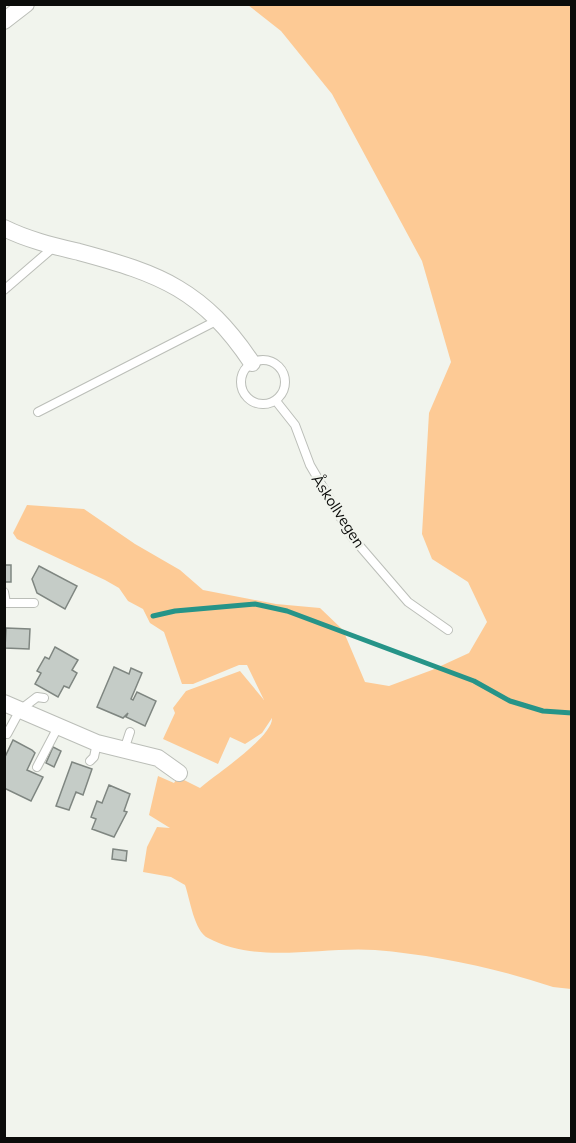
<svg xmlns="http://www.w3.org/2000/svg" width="576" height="1143" font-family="Mulish,sans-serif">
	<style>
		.green { fill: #fdca95 }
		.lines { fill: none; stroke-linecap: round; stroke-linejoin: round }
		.stream { stroke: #269488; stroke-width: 5 }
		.building { fill: #c5ccc7; stroke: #7f8681; stroke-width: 1.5 }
		.lane-casing { stroke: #bbbeb8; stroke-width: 10 }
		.street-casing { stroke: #bbbeb8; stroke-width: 18 }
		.lane { stroke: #fff; stroke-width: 8 }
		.street { stroke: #fff; stroke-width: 16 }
		.labels { text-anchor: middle; stroke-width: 5; stroke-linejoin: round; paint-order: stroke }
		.street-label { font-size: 15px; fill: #0b0c0a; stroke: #f1f4ed }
	</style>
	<rect width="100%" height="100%" fill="#f1f4ed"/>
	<!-- green -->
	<path class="green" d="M248 5H571V989L553 987C496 968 435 955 375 950 321 946 258 965 208 938 194 931 190 899 185 885L171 877 143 872 147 847 157 827 170 828 149 815 158 776 174 783 178 777 200 788C216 774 273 737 272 718L262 733 245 744 230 737 218 764 163 739 175 713 173 708 186 691 240 671 264 700 247 665H239L193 684H182L164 632 150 623 143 609 128 601 119 588 105 580 17 539 13 533 27 505 84 509 135 544 180 570 203 590 276 604 320 608 343 630 365 682 389 686 432 670 469 653 487 622 468 582 432 559 422 534 429 413 451 362 422 261 332 94 281 31Z"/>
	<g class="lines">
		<!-- stream -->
		<path class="stream" d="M153 616 175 611 255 604 287 611 474 681 510 701 543 711 572 713"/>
	</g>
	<!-- building -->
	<path class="building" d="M4 565H11V582H4Z
		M39 566 77 586 65 609 37 593 32 579Z
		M6 628 30 629 29 649 5 648Z
		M55 647 78 660 72 670 77 673 69 688 64 686 58 697 35 684 41 673 37 671 45 657 49 659Z
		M114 667 129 674 131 668 142 673 131 699 133 700 137 692 156 701 145 726 126 717 128 713 123 718 97 707Z
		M13 740 32 750 35 753 27 770 43 777 31 801 4 788V759Z
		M53 747 61 751 54 767 46 763Z
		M72 762 92 769 83 795 76 792 69 810 56 806Z
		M109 785 130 794 124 811 127 812 114 837 92 829 96 819 91 817 97 801 102 803Z
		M113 849 127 851 126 861 112 859Z"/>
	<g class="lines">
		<!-- lane casing -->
		<g class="lane-casing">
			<path id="lane" d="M4 290 55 246
				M241 382a22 22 0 1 1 44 0a22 22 0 1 1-44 0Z
				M276 401 295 425 310 465 352 537 408 602 448 630
				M38 412 218 320
				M4 592 6 603
				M4 603H34
				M7 734 20 710 37 697 44 698
				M124 750 130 732
				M90 761 94 757 97 743
				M37 767 58 727"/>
		</g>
		<!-- street casing -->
		<g class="street-casing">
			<path id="street" d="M4 21 26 4
				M4 228C28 240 54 246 79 252 161 274 203 290 252 363
				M4 703 97 743 158 758 179 773"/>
		</g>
		<!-- lane -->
		<use href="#lane" class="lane"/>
		<!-- street -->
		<use href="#street" class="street"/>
	</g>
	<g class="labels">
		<!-- street labels -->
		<g class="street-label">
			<text transform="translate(338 511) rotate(57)" y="5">Åskollvegen</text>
		</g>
	</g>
	<!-- border -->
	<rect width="576" height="1143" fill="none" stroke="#0b0c0a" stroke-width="12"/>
</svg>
